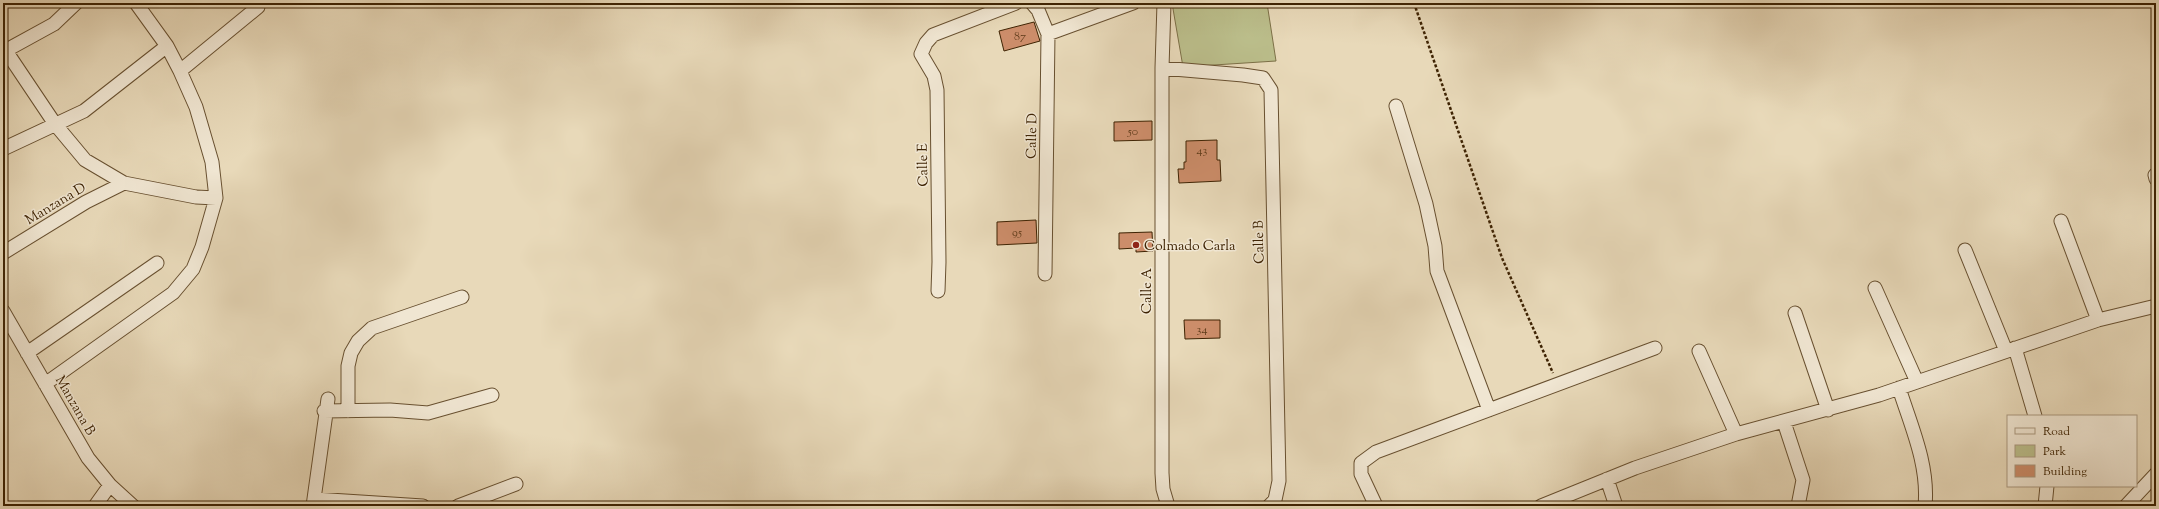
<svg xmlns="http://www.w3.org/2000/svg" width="2159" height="509" font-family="'Sorts Mill Goudy',serif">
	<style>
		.green { fill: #bbbe8b; stroke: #7c7047 }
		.building { fill: #cc8d6a; stroke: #3e2303 }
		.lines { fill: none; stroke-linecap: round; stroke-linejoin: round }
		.lane-casing { stroke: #685030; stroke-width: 8 }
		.street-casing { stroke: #685030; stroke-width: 15 }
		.path { stroke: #3e2303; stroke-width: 2.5; stroke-dasharray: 3 2; stroke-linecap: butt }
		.lane { stroke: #f0e6d2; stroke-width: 6 }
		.street { stroke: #f0e6d2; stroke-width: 13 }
		.poi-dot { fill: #8f2418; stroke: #f0e6d2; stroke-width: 1.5 }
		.labels { text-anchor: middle; stroke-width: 3; stroke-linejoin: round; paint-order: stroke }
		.number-label { font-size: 12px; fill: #623e1d }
		.street-label { font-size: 14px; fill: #3e2303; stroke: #f0e6d2 }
		.poi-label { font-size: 14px; fill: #3e2303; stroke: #f0e6d2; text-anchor: start }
	</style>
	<rect width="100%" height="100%" fill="#e8d9b9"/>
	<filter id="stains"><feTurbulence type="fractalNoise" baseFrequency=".005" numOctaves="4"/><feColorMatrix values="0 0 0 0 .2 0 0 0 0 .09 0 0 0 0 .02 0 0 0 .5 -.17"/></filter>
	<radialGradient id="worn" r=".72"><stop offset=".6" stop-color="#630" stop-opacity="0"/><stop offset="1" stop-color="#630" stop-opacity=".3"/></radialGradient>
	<!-- green -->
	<path class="green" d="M1172 3H1267L1276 61 1183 67Z"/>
	<!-- building -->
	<path class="building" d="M1034 22 1040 41 1004 51 999 31Z
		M1152 121V140L1114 141V122Z
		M1217 140V160H1220L1221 181 1179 183 1178 169H1184V162H1186V141Z
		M1036 220 1037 243 997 245V222Z
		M1152 232 1153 251 1136 252V248L1119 249V233Z
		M1184 320H1220V338L1185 339Z"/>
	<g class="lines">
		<!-- lane casing -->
		<g class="lane-casing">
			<path id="lane" d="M2068 505 2070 506"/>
		</g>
		<!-- street casing -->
		<g class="street-casing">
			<path id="street" d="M1032 3 1038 10 1048 34 1045 274
				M1164 3 1162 68V473L1163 489 1168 506
				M1048 34 1133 3
				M6 51 55 124 85 160 124 183 196 197 216 198
				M3 52 54 24 76 3
				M1162 68 1243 75 1263 78 1271 90 1279 481 1275 500 1269 506
				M180 71 258 7
				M1396 106 1426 204 1435 246 1437 271 1489 410
				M3 149 84 111 167 46
				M2155 175 2156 179
				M2061 221 2098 320
				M1965 250 2006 351
				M3 253 86 202 124 183
				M1875 288 1917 382
				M938 291 939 262 937 90 934 76 921 54 926 43 933 35 1016 3
				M3 311 88 458 110 485 133 506
				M1795 313 1828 410
				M2015 348 2035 416
				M1699 351 1736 434
				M27 353 157 263
				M45 384 173 293 193 269 202 247 216 198 212 162 196 107 180 71 167 46 136 3
				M1899 388C1911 426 1929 465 1925 506
				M324 411 390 410 428 413 492 395
				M348 411V366L351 353 358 341 372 328 462 297
				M1784 422 1803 480 1798 506
				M1607 479 1616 506
				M314 499 423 506
				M95 506 110 485
				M313 506 328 399
				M458 506 516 484
				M1376 506 1361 474V463L1376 452 1655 348
				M1541 506 1635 468 1736 434 1879 395 2098 320 2156 306
				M2045 506 2047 486
				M2126 506 2156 474"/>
		</g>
		<!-- path -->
		<path class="path" d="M1414 3 1502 258 1553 373"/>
		<!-- lane -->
		<use href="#lane" class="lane"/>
		<!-- street -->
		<use href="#street" class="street"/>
	</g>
	<!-- markers -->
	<circle class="poi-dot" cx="1136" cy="245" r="4"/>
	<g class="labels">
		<!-- number labels -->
		<g class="number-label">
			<text x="1020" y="40">87</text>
			<text x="1133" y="135">50</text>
			<text x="1202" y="154">43</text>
			<text x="1017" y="236">95</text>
			<text x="1202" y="333">34</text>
		</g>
		<!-- street labels -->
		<g class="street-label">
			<text transform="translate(1031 136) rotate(-89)" y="5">Calle D</text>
			<text transform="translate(922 165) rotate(-91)" y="5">Calle E</text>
			<text transform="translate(55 203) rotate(-31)" y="5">Manzana D</text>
			<text transform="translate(1258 242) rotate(-91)" y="5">Calle B</text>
			<text transform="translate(1146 291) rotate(-90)" y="5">Calle A</text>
			<text transform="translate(76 405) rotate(60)" y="5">Manzana B</text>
		</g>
		<!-- poi labels -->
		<g class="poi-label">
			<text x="1144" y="250">Colmado Carla</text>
		</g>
	</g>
	<!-- margin -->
	<rect width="2159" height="509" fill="none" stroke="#e8d9b9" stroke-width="16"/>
	<rect x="4" y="4" width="2151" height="501" fill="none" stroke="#3e2303" stroke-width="2"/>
	<rect x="8" y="8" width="2143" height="493" fill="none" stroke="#3e2303"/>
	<!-- legend -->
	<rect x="2007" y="415" width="130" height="72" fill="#f0e6d2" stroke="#a9987f"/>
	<rect x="2015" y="428" width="20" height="6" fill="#f0e6d2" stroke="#a9987f"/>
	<text x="2043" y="435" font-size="12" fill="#3e2303">Road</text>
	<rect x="2015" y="445" width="20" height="12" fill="#bbbe8b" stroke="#a9987f"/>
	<text x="2043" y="455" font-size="12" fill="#3e2303">Park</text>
	<rect x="2015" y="465" width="20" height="12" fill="#cc8d6a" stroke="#a9987f"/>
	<text x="2043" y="475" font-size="12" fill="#3e2303">Building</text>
	<rect width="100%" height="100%" filter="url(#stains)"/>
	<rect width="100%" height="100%" fill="url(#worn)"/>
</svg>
